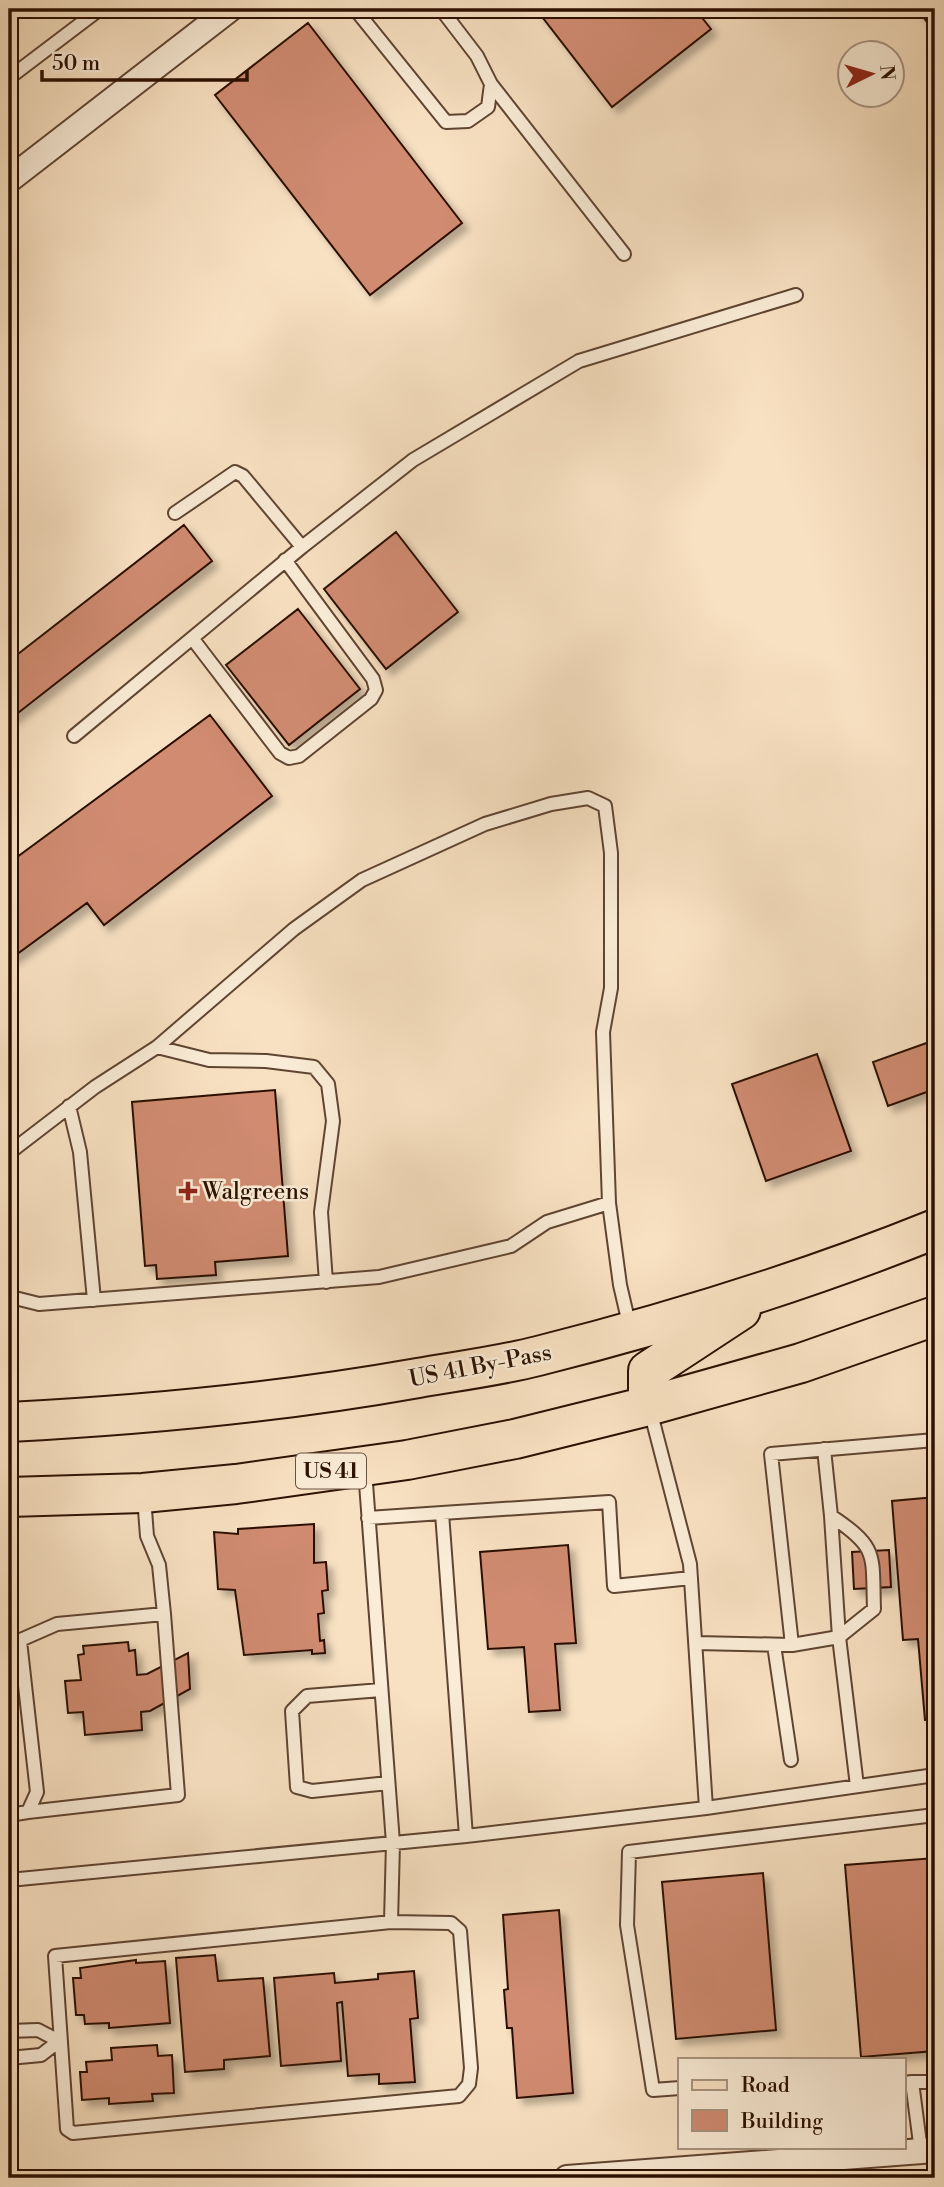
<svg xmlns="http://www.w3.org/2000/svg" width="944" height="2187" font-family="'Libre Bodoni',serif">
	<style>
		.building { fill: #d08b71; stroke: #2c1001; stroke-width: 2; filter: url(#shadow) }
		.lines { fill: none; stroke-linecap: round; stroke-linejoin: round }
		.lane-casing { stroke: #5f4431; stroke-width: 16 }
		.street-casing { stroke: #5f4431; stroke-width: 28 }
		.primary-casing { stroke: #2c1001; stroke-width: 42 }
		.lane { stroke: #faecd7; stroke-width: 12 }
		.street { stroke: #faecd7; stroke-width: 24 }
		.primary { stroke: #f8e1c2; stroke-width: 38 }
		.poi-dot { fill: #8f2418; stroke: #faecd7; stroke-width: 2.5 }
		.labels { text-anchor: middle; stroke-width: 5; stroke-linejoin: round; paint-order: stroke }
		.shield { fill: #faecd7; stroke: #6a5241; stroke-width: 2 }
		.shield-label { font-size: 21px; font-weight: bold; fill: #2c1001 }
		.poi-label { font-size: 23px; fill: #2c1001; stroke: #faecd7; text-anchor: start }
		.street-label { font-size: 23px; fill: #2c1001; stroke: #faecd7 }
	</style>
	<defs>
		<filter id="shadow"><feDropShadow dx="6" dy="6" stdDeviation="3.5" flood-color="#0004"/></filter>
	</defs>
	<rect width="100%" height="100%" fill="#f8e1c2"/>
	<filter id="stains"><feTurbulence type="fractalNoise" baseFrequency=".00286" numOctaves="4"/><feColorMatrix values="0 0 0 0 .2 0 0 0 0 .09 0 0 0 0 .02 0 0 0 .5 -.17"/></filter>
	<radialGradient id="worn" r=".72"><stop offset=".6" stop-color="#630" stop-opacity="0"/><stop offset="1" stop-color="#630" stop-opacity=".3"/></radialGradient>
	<!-- building -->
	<path class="building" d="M536 9H695L711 29 612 107Z
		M918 9H935V34Z
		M308 23 462 223 370 295 215 95Z
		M184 525 212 561 9 720V661Z
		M396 532 458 612 386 669 324 589Z
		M298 609 360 689 289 745 226 665Z
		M210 715 272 796 104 925 87 903 9 960V863Z
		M935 1040V1089L888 1106 873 1062Z
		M817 1054 851 1151 766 1181 732 1084Z
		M275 1090 288 1256 215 1262 216 1275 157 1279 156 1265 145 1266 132 1102Z
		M935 1497V1719L925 1720 918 1639 903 1640 892 1501Z
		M314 1524V1563L326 1562 328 1590 322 1591 324 1613 318 1614 320 1641 324 1640 325 1653 312 1654V1650L244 1655 235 1590 218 1589 214 1532 238 1534V1529Z
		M568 1545 576 1643 555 1644 560 1710 529 1712 524 1647 488 1649 480 1552Z
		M889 1550 891 1587 854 1589 852 1552Z
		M128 1642 129 1651 135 1650 137 1675 147 1674 188 1653 190 1689 150 1711 141 1712 142 1730 85 1735 83 1712 68 1713 65 1681 81 1680 78 1655 84 1654 83 1646Z
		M935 1858V2051L861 2057 845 1865Z
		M763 1873 776 2030 676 2039 662 1882Z
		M559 1910 573 2093 517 2098 512 2028H507L504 1990 508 1989 503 1915Z
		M215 1955 218 1981 263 1978 270 2056 224 2060V2069L185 2072 176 1958Z
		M136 1960V1963L165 1961 170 2023 109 2028V2023L85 2024 84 2015H76L73 1978H81L80 1968Z
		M414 1971 418 2018 410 2019 415 2082 379 2084V2074L348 2076 342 2002 337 2003 341 2061 281 2066 274 1978 334 1973 335 1983 378 1979V1974Z
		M157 2045 158 2056 172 2055 174 2093 152 2094 153 2101 109 2104V2098L82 2100 80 2072H87L86 2062 112 2060 111 2048Z"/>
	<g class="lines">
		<!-- lane casing -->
		<g class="lane-casing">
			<path id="lane" d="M355 9 446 122 468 121 488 107 491 84 477 56 441 9
				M9 78 100 9
				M491 84 624 254
				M175 513 235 472 243 476 302 547 413 460 579 361 796 295
				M192 638 280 753 289 758 299 756 371 699 376 690 373 679 285 560
				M74 736 302 547
				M157 1047 209 1060 266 1061 314 1067 328 1084 333 1121 321 1212 326 1282
				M69 1106 80 1152 94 1300
				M9 1153 95 1087 157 1047 294 929 362 880 485 824 551 804 588 798 605 806 611 853V988L603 1032 609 1203
				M9 1292 15 1298 39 1304 379 1277 511 1246 547 1222 609 1203 620 1285 630 1328
				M824 1449 831 1516C879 1548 872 1554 874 1609L839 1637 857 1786
				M365 1470 393 1843 391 1922
				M442 1513 609 1502 614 1586 691 1578
				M368 1518 442 1513 466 1836
				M696 1643 792 1645 839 1637 831 1516
				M9 1645 57 1624 164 1614 159 1565 147 1536 144 1497
				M774 1645 791 1760
				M792 1645 771 1454 935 1440
				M381 1690 307 1696 292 1711 297 1787 312 1791 388 1783
				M706 1808 935 1775
				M28 1812 178 1795 164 1614
				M9 1815 28 1812 37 1792 20 1641
				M9 1880 466 1836 706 1808 690 1564 650 1410
				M391 1922 451 1923 460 1931 471 2068 469 2084 459 2096 73 2133 67 2129 55 1956Z
				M9 2031 38 2030 59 2041
				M9 2058 41 2055 59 2041
				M912 2082H935
				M904 2083 912 2082 921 2151
				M680 2088 653 2090 627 1925 629 1852 935 1815"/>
		</g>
		<!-- street casing -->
		<g class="street-casing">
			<path id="street" d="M9 180 230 9
				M567 2178 935 2150"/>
		</g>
		<!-- primary casing -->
		<g class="primary-casing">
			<path id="primary" d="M648 1406V1371L741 1310
				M9 1422C146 1415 283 1402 418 1378 458 1371 499 1366 538 1356 673 1322 806 1281 935 1229
				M9 1497 143 1493 236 1484 407 1460 515 1439 648 1406 801 1363 935 1316"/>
		</g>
		<!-- lane -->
		<use href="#lane" class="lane"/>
		<!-- street -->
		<use href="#street" class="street"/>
		<!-- primary -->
		<use href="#primary" class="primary"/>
	</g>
	<!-- markers -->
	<path class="poi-dot" d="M184.5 1180.5h7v7h7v7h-7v7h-7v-7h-7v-7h7z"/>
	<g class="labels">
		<!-- shield labels -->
		<rect class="shield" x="296" y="1453.5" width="70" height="35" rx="5"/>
		<g class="shield-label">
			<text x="331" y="1478">US 41</text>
		</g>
		<!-- poi labels -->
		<g class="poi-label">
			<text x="202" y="1199">Walgreens</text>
		</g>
		<!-- street labels -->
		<g class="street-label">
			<text transform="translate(480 1365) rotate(-11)" y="8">US 41 By-Pass</text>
		</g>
	</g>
	<!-- margin -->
	<rect width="944" height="2187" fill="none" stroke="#f8e1c2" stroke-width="35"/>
	<rect x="10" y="10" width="923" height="2166" fill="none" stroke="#2c1001" stroke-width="3.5"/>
	<rect x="18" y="18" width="909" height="2152" fill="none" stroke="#2c1001" stroke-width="2"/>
	<!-- legend -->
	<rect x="678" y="2058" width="228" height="91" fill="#faecd7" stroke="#a89481" stroke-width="2"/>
	<rect x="692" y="2080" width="35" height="10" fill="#f8e1c2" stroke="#a89481" stroke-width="2"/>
	<text x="741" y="2092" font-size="21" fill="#2c1001">Road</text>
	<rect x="692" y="2110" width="35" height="21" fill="#d08b71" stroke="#a89481" stroke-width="2"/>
	<text x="741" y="2128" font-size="21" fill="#2c1001">Building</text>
	<!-- north arrow -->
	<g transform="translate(871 74) rotate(85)"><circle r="33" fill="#faecd7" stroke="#a89481" stroke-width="2"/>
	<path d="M0-5L12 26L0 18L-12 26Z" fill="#8f2418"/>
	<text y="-10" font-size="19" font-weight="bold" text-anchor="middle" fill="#2c1001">N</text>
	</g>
	<!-- scale -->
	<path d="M42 70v10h205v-10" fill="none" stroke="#2c1001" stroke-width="3.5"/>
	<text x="52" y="70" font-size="21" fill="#2c1001" stroke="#faecd7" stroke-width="5" paint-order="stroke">50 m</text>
	<rect width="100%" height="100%" filter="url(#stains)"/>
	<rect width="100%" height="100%" fill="url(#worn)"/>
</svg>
